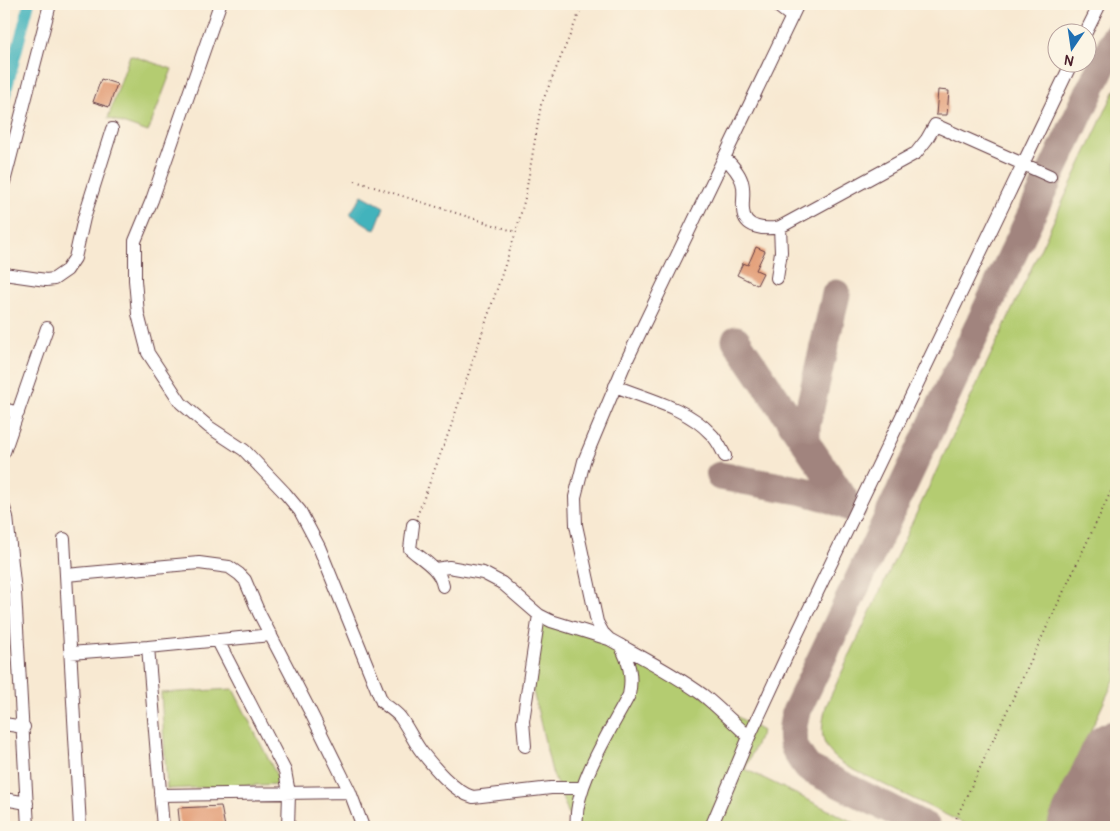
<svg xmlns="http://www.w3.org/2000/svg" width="1120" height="831" font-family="Pangolin,sans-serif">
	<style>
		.green { fill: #b4cc71; stroke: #7f764e }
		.water { fill: #43b3bc; stroke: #466974 }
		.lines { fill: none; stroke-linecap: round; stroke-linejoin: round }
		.canal { stroke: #43b3bc; stroke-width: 11 }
		.taxiway { stroke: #a1847e; stroke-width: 29 }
		.runway { stroke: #a1847e; stroke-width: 71 }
		.building { fill: #e4a27d }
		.minor-casing { stroke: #643d44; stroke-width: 14 }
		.path { stroke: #643d44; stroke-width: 2; stroke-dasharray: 1 4; stroke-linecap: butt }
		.minor { stroke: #fff; stroke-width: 12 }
	</style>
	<rect width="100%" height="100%" fill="#fcf5e5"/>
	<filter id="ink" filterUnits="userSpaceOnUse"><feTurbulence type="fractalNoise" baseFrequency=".02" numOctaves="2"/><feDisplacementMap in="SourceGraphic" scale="10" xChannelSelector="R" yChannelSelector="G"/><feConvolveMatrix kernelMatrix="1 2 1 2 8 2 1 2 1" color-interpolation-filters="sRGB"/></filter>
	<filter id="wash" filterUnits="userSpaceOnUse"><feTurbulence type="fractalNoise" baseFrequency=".0096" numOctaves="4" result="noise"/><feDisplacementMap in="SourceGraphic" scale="20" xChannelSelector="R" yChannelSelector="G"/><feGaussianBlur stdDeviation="1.12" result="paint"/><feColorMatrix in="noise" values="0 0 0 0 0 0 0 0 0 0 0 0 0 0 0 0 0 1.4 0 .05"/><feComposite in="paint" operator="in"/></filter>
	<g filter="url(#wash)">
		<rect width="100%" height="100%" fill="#f8e9d2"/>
		<!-- green -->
		<path class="green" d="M130 55 172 69 148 132 108 118Z
			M1116 88V676L1048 823 1042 827H971L848 767C820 749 819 736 826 706Z
			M539 620 606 640 762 731 745 769 863 827H574L552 772 530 678Z
			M233 689 281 784 167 789 161 693Z"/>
		<!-- water -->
		<path class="water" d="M362 195 384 207 375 230 350 214Z"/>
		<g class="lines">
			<!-- canal -->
			<path class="canal" d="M4 100 29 4"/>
			<!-- taxiway -->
			<path class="taxiway" d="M736 340 848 505
				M806 443V425L836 294
				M720 476 804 491 826 497 852 508
				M926 827 808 768C791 747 789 738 796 712L1116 36"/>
			<!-- runway -->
			<path class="runway" d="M1083 827 1116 756"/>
		</g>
		<g id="blocks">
			<!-- building -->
			<path class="building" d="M101 79 117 84 109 107 93 102Z
				M938 90 949 91 947 115H936Z
				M756 247 765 251 756 270 763 273 757 285 737 275 743 263 748 265Z
				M221 806 225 827H180L178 808Z"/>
		</g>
	</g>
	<g filter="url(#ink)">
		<use href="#blocks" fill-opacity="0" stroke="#643d44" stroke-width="1"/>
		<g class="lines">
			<!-- minor casing -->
			<g class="minor-casing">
				<path id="minor" d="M220 4 152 200 135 241V280L138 314 148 353 181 403 209 427 244 450 285 493 300 511 319 547 382 702C388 707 395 711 400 717 408 728 413 740 421 751 433 766 454 792 473 797L551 788H582
					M775 4 792 17
					M1086 32 1100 4
					M724 157C731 164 739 172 742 182 745 191 742 201 743 210 744 229 766 230 780 227L916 153 927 139 935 125 1050 176
					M4 182 50 4
					M4 274 46 280 54 279 67 270 75 258 84 218 112 129
					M777 278 781 252 780 227
					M615 386C647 399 687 408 710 433 717 439 721 448 725 456
					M4 409 18 413
					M4 452 47 328
					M4 508 7 517 15 592 28 827
					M413 525 410 549C423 560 440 569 443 586
					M64 539 80 827
					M435 569 449 567 483 573 502 583 539 615 551 621 609 639
					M66 575 199 563 229 567 239 574 245 580 259 613 311 713 350 792 363 827
					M218 641 285 771 289 793 288 827
					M148 647 163 827
					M70 653 148 647 271 635
					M4 724 24 727
					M749 737C734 723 719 708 703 695 673 673 641 657 609 639L603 633 597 622 576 525 575 497 584 461 623 368 798 4
					M525 746 523 721 539 615
					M160 795 350 792
					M4 799 27 803
					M577 827C572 788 611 730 629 695 633 675 629 662 620 645
					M711 827 749 737 787 655 1072 62"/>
			</g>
			<!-- path -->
			<path class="path" d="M355 181 516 232
				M417 516 450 429 516 232 525 198 541 105 583 4
				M952 827 1116 481"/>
			<!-- minor -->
			<use href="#minor" class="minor"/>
		</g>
	</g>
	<!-- margin -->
	<rect width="1120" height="831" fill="none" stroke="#fcf5e5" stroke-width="20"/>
	<!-- north arrow -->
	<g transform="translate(1072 48) rotate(193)"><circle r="24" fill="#fcf5e5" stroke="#b59f9b"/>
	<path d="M0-4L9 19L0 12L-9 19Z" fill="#1f6fb2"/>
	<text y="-8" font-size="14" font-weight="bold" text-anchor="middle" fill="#4a1f2b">N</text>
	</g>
</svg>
